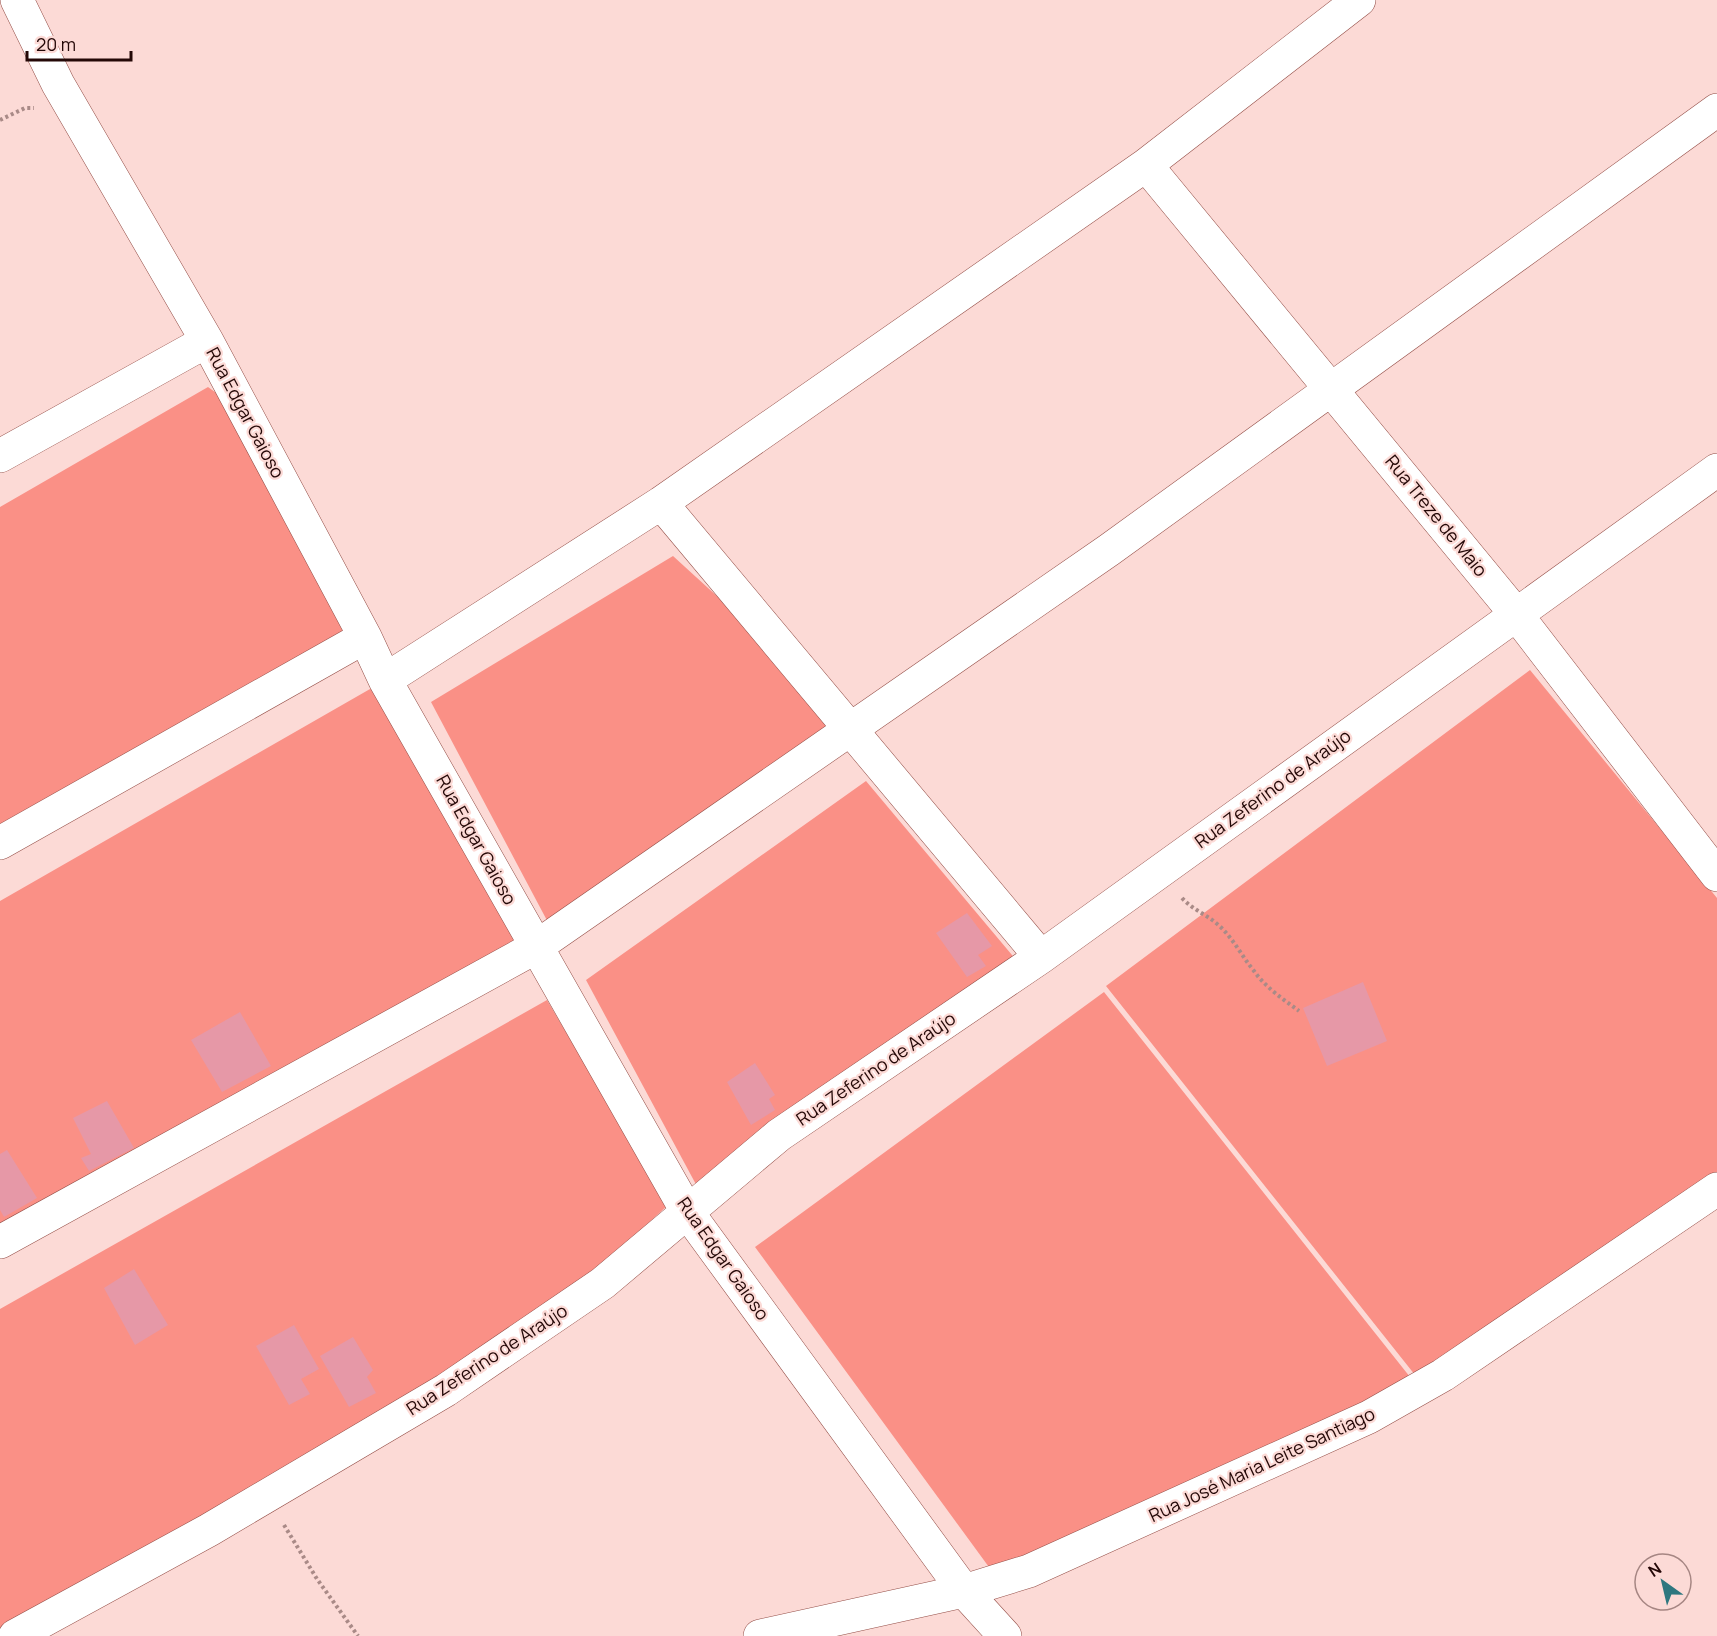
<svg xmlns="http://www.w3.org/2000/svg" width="1717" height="1636" font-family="Manrope,sans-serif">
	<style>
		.green { fill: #fa9086 }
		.building { fill: #e698a7 }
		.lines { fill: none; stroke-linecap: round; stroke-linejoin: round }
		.minor-casing { stroke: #944e47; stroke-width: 34 }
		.path { stroke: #a98a87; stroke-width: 4; stroke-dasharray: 3 3; stroke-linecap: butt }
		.minor { stroke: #fff; stroke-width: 33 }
		.labels { text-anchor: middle; stroke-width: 4.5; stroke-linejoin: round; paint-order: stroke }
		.street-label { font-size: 18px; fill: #240807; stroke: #fcdad6 }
	</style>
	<rect width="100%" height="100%" fill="#fcdad6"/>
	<!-- green -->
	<path class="green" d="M208 387 226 400 353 634 0 830V507Z
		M673 556 719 598 831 728 551 928 431 702Z
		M1530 670 1717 898V1177L1419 1380 1106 986Z
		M377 685 522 945 0 1229V901Z
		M866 781 1017 961 699 1190 586 980Z
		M1104 992 1414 1382 994 1574 755 1247Z
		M547 1000 668 1205 579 1287 417 1395 0 1632V1309Z"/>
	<!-- building -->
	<path class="building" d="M967 913 992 946 978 955 986 966 967 977 936 933Z
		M1363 982 1387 1041 1327 1066 1303 1008Z
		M240 1012 271 1066 222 1092 191 1040Z
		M755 1063 775 1095 769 1099 775 1110 751 1125 727 1082Z
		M107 1101 134 1148 89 1171 81 1158 91 1154 73 1118Z
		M7 1150 37 1198 4 1217 0 1210V1154Z
		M134 1269 168 1325 135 1345 104 1288Z
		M294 1325 319 1369 301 1379 310 1394 289 1405 256 1346Z
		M353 1337 373 1370 367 1377 376 1393 349 1407 320 1356Z"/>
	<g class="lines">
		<!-- minor casing -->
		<g class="minor-casing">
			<path id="minor" d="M17 0 58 84 207 341 365 637 385 680 688 1213 964 1591 1005 1636
				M1146 165 1516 614 1717 875
				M0 456 207 341
				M661 503 1041 957
				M385 680 661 503 1146 165 1359 0
				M0 843 365 637
				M0 1242 536 947 1109 550 1717 110
				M15 1636 209 1530 446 1390 603 1283 779 1135 1041 957 1717 470
				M760 1636 964 1591 1029 1571 1369 1417 1443 1375 1717 1189"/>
		</g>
		<!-- path -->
		<path class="path" d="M0 120 25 108H34
			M1182 898C1192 909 1205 914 1216 923 1232 936 1241 955 1254 971 1266 988 1283 999 1299 1011
			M284 1525 317 1579 358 1636"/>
		<!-- minor -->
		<use href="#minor" class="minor"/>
	</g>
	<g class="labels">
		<!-- street labels -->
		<g class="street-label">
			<text transform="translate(245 413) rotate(62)" y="6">Rua Edgar Gaioso</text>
			<text transform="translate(1436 516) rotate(51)" y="6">Rua Treze de Maio</text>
			<text transform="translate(1273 789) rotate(-36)" y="6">Rua Zeferino de Araújo</text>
			<text transform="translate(476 840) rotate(61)" y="6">Rua Edgar Gaioso</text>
			<text transform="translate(876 1069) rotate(-34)" y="6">Rua Zeferino de Araújo</text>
			<text transform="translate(723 1259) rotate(55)" y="6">Rua Edgar Gaioso</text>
			<text transform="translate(487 1360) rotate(-33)" y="6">Rua Zeferino de Araújo</text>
			<text transform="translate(1262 1465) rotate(-25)" y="6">Rua José Maria Leite Santiago</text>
		</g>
	</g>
	<!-- north arrow -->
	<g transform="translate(1663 1582) rotate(326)"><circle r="28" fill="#fcdad6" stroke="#a68683" stroke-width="1.5"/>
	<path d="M0-4.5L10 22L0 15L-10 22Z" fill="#2e777f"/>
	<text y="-9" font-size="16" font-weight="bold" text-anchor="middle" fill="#240807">N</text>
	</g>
	<!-- scale -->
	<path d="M27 51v9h104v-9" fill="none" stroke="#240807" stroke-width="3"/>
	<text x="36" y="51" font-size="18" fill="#240807" stroke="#fcdad6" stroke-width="4.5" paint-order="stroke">20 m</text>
</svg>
